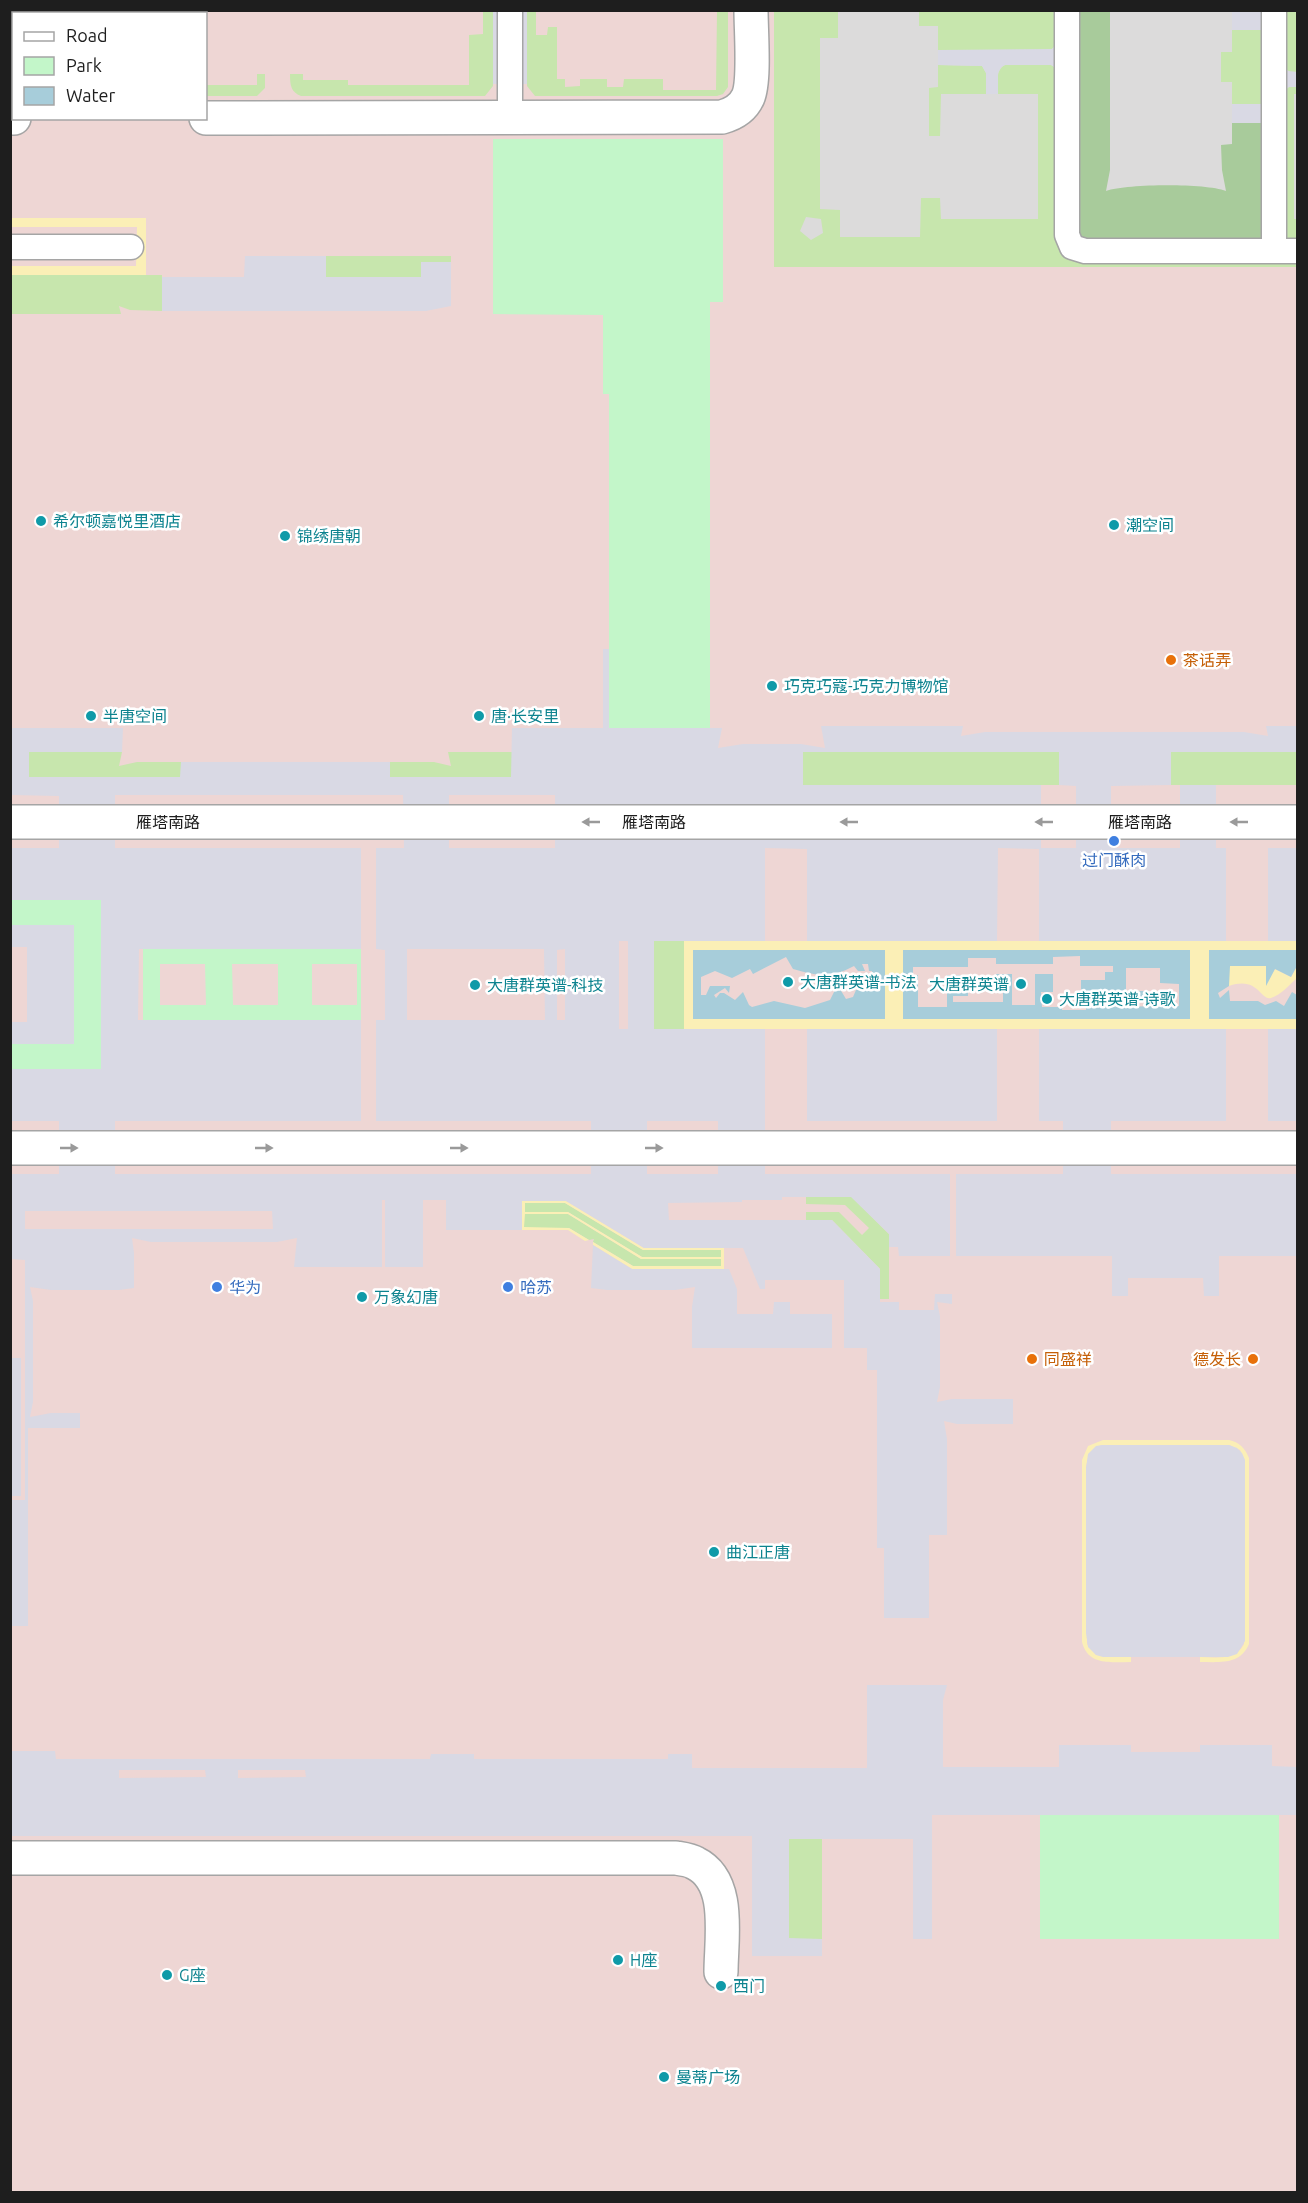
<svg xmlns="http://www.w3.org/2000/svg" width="1308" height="2203" font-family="Ubuntu,'Noto Sans SC',sans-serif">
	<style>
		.residential { fill: #dcdbdb }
		.commercial { fill: #eed6d4; fill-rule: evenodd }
		.grass { fill: #c7e6ad; fill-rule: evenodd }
		.forest { fill: #a8cb9b }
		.sand { fill: #fbefb6; fill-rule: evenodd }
		.park { fill: #c3f6c9; fill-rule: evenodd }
		.plaza { fill: #d9d9e4; fill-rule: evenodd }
		.water { fill: #a7cdda; fill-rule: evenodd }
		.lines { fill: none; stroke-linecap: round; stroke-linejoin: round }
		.lane-casing { stroke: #a5a5a5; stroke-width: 27 }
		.street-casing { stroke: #a5a5a5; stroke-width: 36 }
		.lane { stroke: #fff; stroke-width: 24 }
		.street { stroke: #fff; stroke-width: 33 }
		.oneway { fill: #9a9a9a }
		.culture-dot { fill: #0f9aa8; stroke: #fff; stroke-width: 2 }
		.food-dot { fill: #e8710a; stroke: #fff; stroke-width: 2 }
		.shop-dot { fill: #3f7fe0; stroke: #fff; stroke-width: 2 }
		.labels { text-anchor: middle; stroke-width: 5; stroke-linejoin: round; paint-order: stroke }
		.culture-label { font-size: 16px; fill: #0d838f; stroke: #fff; text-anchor: start }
		.food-label { font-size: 16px; fill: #c56008; stroke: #fff; text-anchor: start }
		.street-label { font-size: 16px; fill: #1e1e1e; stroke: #fff }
		.shop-label { font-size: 16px; fill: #366cbe; stroke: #fff; text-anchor: start }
	</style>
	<rect width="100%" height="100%" fill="#eeebe4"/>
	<!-- residential -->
	<path class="residential" d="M774 11H1297V267H774Z"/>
	<!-- commercial -->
	<path class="commercial" d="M11 11H774V267H1297V2192H11ZM14 14H206V118H14Z"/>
	<!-- grass -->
	<path class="grass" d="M483 11H493V86L485 96H301C291 92 290 86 290 74H303V80H348V85H469V35L483 34Z
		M527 11H536V35H547L548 27H557V79H565V87L580 86V79H607V87H623L624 79H663V90H716L717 11H728V87L723 94 717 96H535L527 86Z
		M774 11H838V38H820V209L840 210V237H920L921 198H940L941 219H1038V94H998C998 83 995 70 1005 65H1051L1055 67 1058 238 1297 257V267H774ZM806 217 821 219 823 233 811 240 800 231Z
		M919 11H1058L1057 46 1050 50H938V26H919Z
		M1282 11H1297V72H1290L1284 68Z
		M1232 30H1265V104H1232V82H1221V52H1232Z
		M938 65 982 66 986 73V94H941L940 136H929V88L938 87Z
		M257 74H265V88L257 96H206V85H257Z
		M1289 87H1297V94H1294V219H1297V245L1285 241V89Z
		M326 256H451V262L422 263 421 277H326Z
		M10 275H162V311L130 310 119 306 121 314H11Z
		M29 752H122L119 766 137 762H181V777H29Z
		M448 752H512V777H390V762H434L451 766Z
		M802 752H1059V785H802Z
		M1171 752H1297V785H1171Z
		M654 941H684V1029H654Z
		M806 1197H852L889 1234V1299H880V1269L832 1220H806V1212H839L862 1235 869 1228 845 1205 806 1204Z
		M524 1203H565L643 1250H721V1257H642L568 1212H524Z
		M524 1214H568L641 1259H721V1266H633L593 1242 594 1239 589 1240 569 1228H524Z
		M789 1839H822V1939H789Z"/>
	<!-- forest -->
	<path class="forest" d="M1076 11H1110V170L1106 191C1128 184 1203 183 1226 191L1222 170 1221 145 1232 144V123H1265L1263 240 1078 241Z"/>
	<!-- sand -->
	<path class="sand" d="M10 218H146V275H11V266H136L137 227H11Z
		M684 941H1297V950H1209V1019H1297V1029H684ZM694 950H885L884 1019H693ZM903 950H1190L1189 1019H903Z
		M1229 966H1266V984L1275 969 1291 977 1297 966V978C1290 984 1281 995 1271 998 1260 1001 1259 976 1229 986Z
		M522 1201H566L644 1248H724V1269H632L593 1245V1242L633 1266H721V1259H641L568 1214H525L524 1227 569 1228 589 1240 585 1241 568 1230H522ZM525 1203H565L643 1250H721V1257H642L568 1212H525Z
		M1103 1440H1229C1239 1442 1245 1448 1249 1458V1644C1240 1665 1220 1662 1200 1662V1657C1217 1657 1235 1661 1244 1644L1245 1461 1240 1450 1229 1445H1102C1090 1448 1088 1457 1086 1468L1087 1644 1096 1655 1131 1657V1662C1111 1662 1088 1666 1082 1642V1460L1088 1446Z"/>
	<!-- park -->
	<path class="park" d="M493 139H723V302H710V728H609V394H603V315L493 314Z
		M10 900H101V1069H11V1044H74V925H11Z
		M143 949H361V1020H143ZM160 964H205L206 1005H160ZM232 964H278V1005H233ZM312 964H357V1005H312Z
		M1040 1815H1279V1939H1040Z"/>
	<!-- plaza -->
	<path class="plaza" d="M493 11H527V84H493Z
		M1058 11H1076V237L1078 241 1086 245H1255L1262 242 1265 235V123H1232V104H1265V30H1232V11H1282V65L1288 71 1298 72 1297 87H1289L1282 93V238L1288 244 1297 245V257H1083L1073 255 1064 249 1058 238 1057 69 1051 65H1005L1001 67 998 73V94H986V73L982 66 938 65V50L1052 49 1058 42Z
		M245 256H326V277H421V262H451V306L426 311H162V277H244Z
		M603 649H609V728H722L718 748 743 744H801L825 748 821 726H963L961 736 985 732H1244L1268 736 1266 726H1297V752H1171V785L1111 786V848H1180V785H1216V848H1226V941H1039V849L998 848 997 941H807V849L765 848V941H654V1029H765V1174H950V1256H899L898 1247H889V1234L851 1197H782V1200H742V1202L668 1203 669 1220H832L880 1269V1302H899V1310H934L935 1294H952V1304L937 1302 940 1316V1387L937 1402 952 1399H1013V1424H957L944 1421 947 1439V1535H929V1618H884V1548H877V1370H867V1348H844V1280H765V1289H760L743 1248H644L566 1201H522V1230H446V1200H423V1267H385V1200H382V1267H294L297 1238 277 1242H151L132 1238 134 1253V1288L119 1290H51L30 1287 33 1301V1402L30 1417 51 1413H80V1428H28V1626H11V1500H25V1260L11 1259V1174H59V1121H11V1069H101V900H11V848H59V796L11 795V728H123L122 752H29V777H180L181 762H390V777H511L512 728H603ZM803 752H1059V785L1076 786V848H1041V785H803ZM115 795H403L404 848H376V949L385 950V1020H376V1121H591V1174H115V1121H361V1020H138L139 949H361V848H115ZM449 795H555V848H449ZM619 941H628V1029H619ZM407 949H544L545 1020H407ZM565 949V1020H557V950ZM647 1121H718V1174H647ZM25 1211H272L273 1229H25Z
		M1268 848H1297V941H1268Z
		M10 925H74V1044H11V1022H27V947H11Z
		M807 1029H997V1121H807Z
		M1039 1029H1226V1121H1111V1174H1297V1256H1219V1296H1204L1203 1278H1128V1296H1112V1256H956V1174H1063V1121H1039Z
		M1268 1029H1297V1121H1268Z
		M593 1245 632 1269H729L737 1289V1314H773L774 1302H790V1314H832V1348H692V1307L695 1287 675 1290H607L591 1288Z
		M10 1358H21V1496H11Z
		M1102 1445H1229L1237 1448 1242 1453 1245 1460V1641L1237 1654 1228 1657H1103L1096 1655 1088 1647 1086 1633V1468L1088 1454 1096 1446Z
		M867 1685H947L943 1700V1767H1059V1745H1131V1752H1200V1745H1272V1766L1297 1767V1815H932V1939H913V1839H789V1938L822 1939V1956H752V1836H11V1751H55L56 1759H430L431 1754H474V1759H668V1754H692V1768H867ZM119 1770H205L206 1777 119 1778ZM238 1770H305L306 1777 238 1778Z"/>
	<!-- water -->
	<path class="water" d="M693 950H885V1019H693ZM786 957 793 969C819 976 829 979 854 966L858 971H865L862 964H868L869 971H872V990H856L853 997 846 999 840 989 836 988 830 1000 805 1008 774 1001 752 1007 749 1005 743 992 735 1000 724 993H720L716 998 714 995 725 988 729 993 730 986H710L706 995H701V977L715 971 732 978 750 969 753 974Z
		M903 950H1190V1019H903ZM1053 957 1080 956V966H1113V972H1105V980H1081V992H1086V997H1148V991H1126V968H1160V983L1179 984V1006L1086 1007V1010H1062V1007H1042L1041 992H1053V974H1035V1005H1012V974H996V981H1009V988H1003V1002H953V996H968V988H950L949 981H968V975H947V1007H918V975H913V967H968V958H996V964H1053Z
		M1209 950H1297V966L1291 977 1275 969 1266 986V966H1230L1229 986 1218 993 1220 998 1229 990 1230 1001H1258L1265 1005 1276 1001 1284 1006 1292 992 1297 995V1019H1209Z"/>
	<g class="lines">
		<!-- lane casing -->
		<g class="lane-casing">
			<path id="lane" d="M510 10V118
				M1067 10V235L1072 247 1085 251H1298
				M1274 10V251
				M10 247H131"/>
		</g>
		<!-- street casing -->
		<g class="street-casing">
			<path id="street" d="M10 118H14
				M206 118 722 117C733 114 743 108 748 97 755 81 751 31 751 10
				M10 822H1298
				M10 1148H1298
				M10 1858H676C682 1859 690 1860 695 1863 732 1881 721 1938 721 1972"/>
		</g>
		<!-- lane -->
		<use href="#lane" class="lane"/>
		<!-- street -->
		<use href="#street" class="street"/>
	</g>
	<!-- one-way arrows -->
	<defs><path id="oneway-solid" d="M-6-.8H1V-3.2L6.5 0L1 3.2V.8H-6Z" transform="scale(1.5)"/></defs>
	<g class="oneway">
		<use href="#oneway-solid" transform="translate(591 822) rotate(180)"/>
		<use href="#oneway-solid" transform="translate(849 822) rotate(180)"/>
		<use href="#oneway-solid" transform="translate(1044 822) rotate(180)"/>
		<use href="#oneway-solid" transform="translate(1239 822) rotate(180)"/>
		<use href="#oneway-solid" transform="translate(69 1148)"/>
		<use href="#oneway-solid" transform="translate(264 1148)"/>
		<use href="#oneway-solid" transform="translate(459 1148)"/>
		<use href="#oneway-solid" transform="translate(654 1148)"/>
	</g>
	<!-- markers -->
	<g class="culture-dot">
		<circle cx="41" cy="521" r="6"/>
		<circle cx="1114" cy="525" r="6"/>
		<circle cx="285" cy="536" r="6"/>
		<circle cx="772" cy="686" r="6"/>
		<circle cx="91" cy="716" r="6"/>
		<circle cx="479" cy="716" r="6"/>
		<circle cx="788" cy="982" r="6"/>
		<circle cx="1021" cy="984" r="6"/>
		<circle cx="475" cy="985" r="6"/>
		<circle cx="1047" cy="999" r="6"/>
		<circle cx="362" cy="1297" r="6"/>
		<circle cx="714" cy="1552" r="6"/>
		<circle cx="618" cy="1960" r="6"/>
		<circle cx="167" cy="1975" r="6"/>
		<circle cx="721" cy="1986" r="6"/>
		<circle cx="664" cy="2077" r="6"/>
	</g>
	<g class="food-dot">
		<circle cx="1171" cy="660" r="6"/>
		<circle cx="1032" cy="1359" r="6"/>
		<circle cx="1253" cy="1359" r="6"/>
	</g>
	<g class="shop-dot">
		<circle cx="1114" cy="841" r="6"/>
		<circle cx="217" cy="1287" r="6"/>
		<circle cx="508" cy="1287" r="6"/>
	</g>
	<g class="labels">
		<!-- culture labels -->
		<g class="culture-label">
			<text x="53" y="527">希尔顿嘉悦里酒店</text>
			<text x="1126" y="531">潮空间</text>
			<text x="297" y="542">锦绣唐朝</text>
			<text x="784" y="692">巧克巧蔻-巧克力博物馆</text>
			<text x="103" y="722">半唐空间</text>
			<text x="491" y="722">唐·长安里</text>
			<text x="800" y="988">大唐群英谱-书法</text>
			<text x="1009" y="990" text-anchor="end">大唐群英谱</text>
			<text x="487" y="991">大唐群英谱-科技</text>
			<text x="1059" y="1005">大唐群英谱-诗歌</text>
			<text x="374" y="1303">万象幻唐</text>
			<text x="726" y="1558">曲江正唐</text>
			<text x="630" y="1966">H座</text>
			<text x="179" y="1981">G座</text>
			<text x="733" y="1992">西门</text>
			<text x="676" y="2083">曼蒂广场</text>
		</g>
		<!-- food labels -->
		<g class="food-label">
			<text x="1183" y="666">茶话弄</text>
			<text x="1044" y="1365">同盛祥</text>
			<text x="1241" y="1365" text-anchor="end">德发长</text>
		</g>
		<!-- street labels -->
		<g class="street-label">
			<text x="168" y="828">雁塔南路</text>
			<text x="654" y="828">雁塔南路</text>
			<text x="1140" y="828">雁塔南路</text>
		</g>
		<!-- shop labels -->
		<g class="shop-label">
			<text x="1114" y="866" text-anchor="middle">过门酥肉</text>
			<text x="229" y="1293">华为</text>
			<text x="520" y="1293">哈苏</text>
		</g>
	</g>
	<!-- border -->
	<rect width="1308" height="2203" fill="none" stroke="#1e1e1e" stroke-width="24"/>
	<!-- legend -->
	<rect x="12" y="12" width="195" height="108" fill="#ffffff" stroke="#a5a5a5" stroke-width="1.5"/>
	<rect x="24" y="32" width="30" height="9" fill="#ffffff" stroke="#a5a5a5" stroke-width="1.5"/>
	<text x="66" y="42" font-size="18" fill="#1e1e1e">Road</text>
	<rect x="24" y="57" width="30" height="18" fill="#c3f6c9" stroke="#a5a5a5" stroke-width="1.5"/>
	<text x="66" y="72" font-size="18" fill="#1e1e1e">Park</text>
	<rect x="24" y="87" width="30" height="18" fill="#a7cdda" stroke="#a5a5a5" stroke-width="1.5"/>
	<text x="66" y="102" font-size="18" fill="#1e1e1e">Water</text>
</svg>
